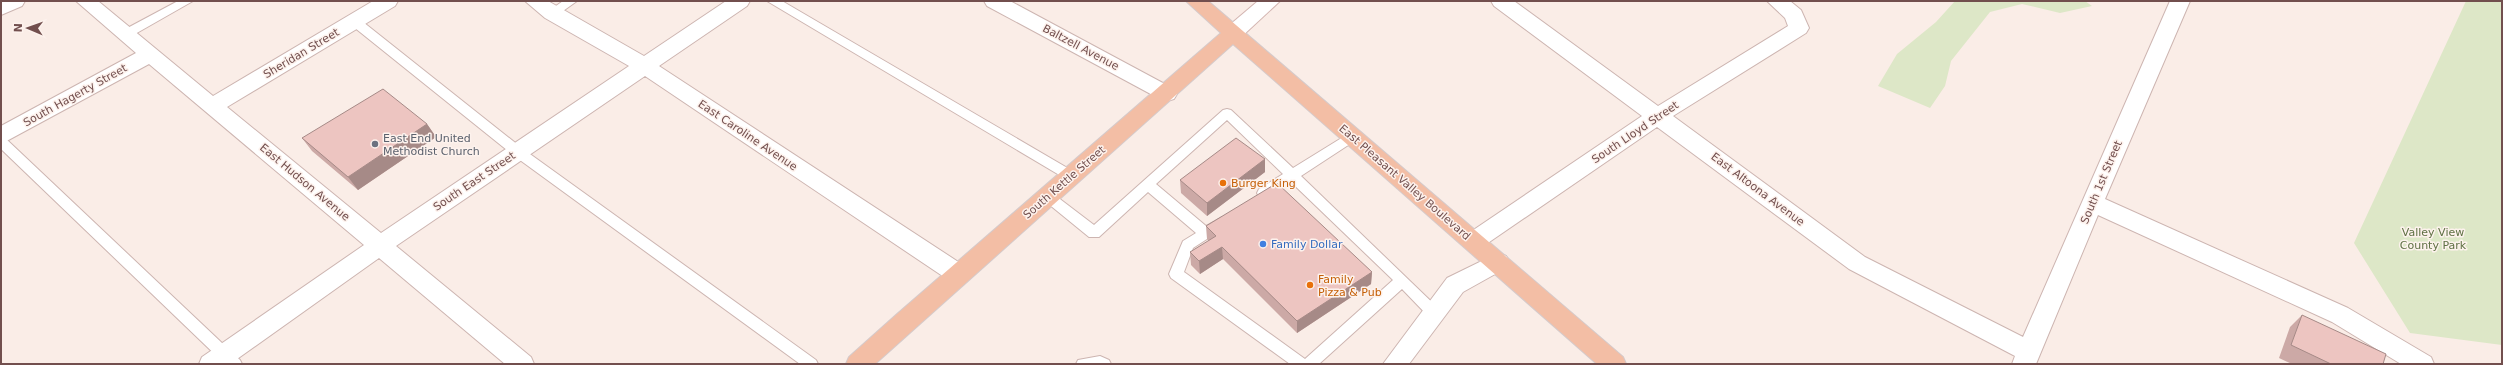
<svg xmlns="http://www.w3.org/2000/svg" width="2503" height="365" font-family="'DejaVu Sans',sans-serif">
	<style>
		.green { fill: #dde7c7 }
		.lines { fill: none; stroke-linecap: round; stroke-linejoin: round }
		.lane-casing { stroke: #cdb5b1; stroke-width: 2 }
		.street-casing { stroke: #cdb5b1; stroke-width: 2 }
		.secondary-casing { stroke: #d3b5b1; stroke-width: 2 }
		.primary-casing { stroke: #d5caca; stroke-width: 2 }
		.lane { fill: #fff; fill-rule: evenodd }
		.street { fill: #fff; fill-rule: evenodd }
		.secondary { fill: #fff; fill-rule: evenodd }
		.primary { fill: #f3bea5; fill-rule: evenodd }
		.wall { fill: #cca9a6 }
		.shaded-wall { fill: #a68a87 }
		.building { fill: #edc5c1; stroke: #a68a87 }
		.worship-dot { fill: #6b7280; stroke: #fdf2ed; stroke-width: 1.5 }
		.food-dot { fill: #e8710a; stroke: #fdf2ed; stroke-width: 1.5 }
		.shop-dot { fill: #3f7fe0; stroke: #fdf2ed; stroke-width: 1.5 }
		.labels { text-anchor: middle; stroke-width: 3; stroke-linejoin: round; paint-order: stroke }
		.street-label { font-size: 11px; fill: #724f4e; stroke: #fdf2ed }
		.worship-label { font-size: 11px; fill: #5b616d; stroke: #fdf2ed; text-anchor: start }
		.food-label { font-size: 11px; fill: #c56008; stroke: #fdf2ed; text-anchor: start }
		.park-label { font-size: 11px; fill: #5f7144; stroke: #fdf2ed }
		.shop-label { font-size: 11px; fill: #366cbe; stroke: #fdf2ed; text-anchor: start }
	</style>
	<rect width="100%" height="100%" fill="#faede7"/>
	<!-- green -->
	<path class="green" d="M1955 1H2085L2092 6 2060 13 2022 4 1990 12 1951 61 1945 86 1930 108 1878 86 1897 54 1936 22Z
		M2466 1H2502V345L2410 333 2354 243Z"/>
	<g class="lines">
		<!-- lane casing -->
		<g class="lane-casing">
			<path id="lane" d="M178 1H193L128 38 124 39 118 35 120 32Z
				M563 1H577L556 16H548L546 13Z
				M767 1H782L1076 173 1077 176 1076 179H1066Z
				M354 17 358 18 523 149 816 360 818 364H800L513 155 350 24 348 21 350 18Z
				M1227 109 1231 110 1293 168 1348 134H1356L1358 137 1356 140 1301 176 1439 309 1441 313 1439 317 1434 319 1429 317 1402 289 1319 364H1290L1171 278 1169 274 1183 241 1196 233 1148 192 1099 237H1089L1040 197 1042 193H1052L1094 225 1223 110ZM1227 120 1283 174 1259 189 1257 193 1259 197H1269L1291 182 1393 280 1305 359 1184 272 1193 248 1227 226 1229 222 1227 218 1222 217 1206 226 1156 184Z
				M1 136 5 138 240 360 242 364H225L1 149Z
				M1100 356 1109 360 1111 364H1076L1078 360Z"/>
		</g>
		<!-- street casing -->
		<g class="street-casing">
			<path id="street" d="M1 1H25L22 6 1 15Z
				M76 1H98L213 96 373 1H398L395 6 227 107 381 233 629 66 545 18 525 1H548L644 56 726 1H750L747 6 659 66 966 267 970 274 966 281 958 283 950 281 645 76 396 246 531 357 534 364H505L379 258 230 364H199L202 357 364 245 149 64 1 144V126L136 53Z
				M984 1H1010L1174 89 1177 94 1174 99 1167 101 1160 99 987 6Z
				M1491 1H1514L1658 106 1788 26 1785 18 1767 1H1790L1801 10 1809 28 1806 33 1673 116 1865 257 2023 337 2170 1H2190L2105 199 2348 308 2431 357 2434 364H2401L2332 322 2098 215 2036 364H2012L2015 356 1849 269 1657 127 1482 247 1474 250 1466 247 1463 241 1466 235 1642 116 1494 6Z
				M1498 253 1506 256 1510 262 1506 268 1463 292 1409 364H1383L1447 278Z"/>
		</g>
		<!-- secondary casing -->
		<g class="secondary-casing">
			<path id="secondary" d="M1258 1H1280L1239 39 1232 41 1225 39 1222 34 1225 29Z"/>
		</g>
		<!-- primary casing -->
		<g class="primary-casing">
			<path id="primary" d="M1186 1H1208L1623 357 1626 364H1597L1233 44 875 364H846L849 357 896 315 1221 33Z"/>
		</g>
		<!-- lane -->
		<use href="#lane" class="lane"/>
		<!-- street -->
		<use href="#street" class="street"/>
		<!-- secondary -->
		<use href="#secondary" class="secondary"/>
		<!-- primary -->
		<use href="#primary" class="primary"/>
	</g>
	<!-- wall -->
	<path class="wall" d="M427 124 436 137 358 190 312 151 302 138Z
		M1265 159V172L1207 216 1181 193 1180 180Z
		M1206 226 1372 272 1371 284 1297 333 1223 259 1200 274 1191 265 1190 252 1209 241 1207 239Z
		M2302 315 2383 364H2292L2279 358 2290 327Z"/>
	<!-- shaded-wall -->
	<path class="shaded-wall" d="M427 124 436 137 358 190 348 177Z
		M1265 159V172L1207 216V203Z
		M1222 247 1223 259 1200 274 1199 261Z
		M1372 272 1371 284 1297 333V321Z"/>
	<!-- building -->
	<path class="building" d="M383 89 427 124 348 177 302 138Z
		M1236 138 1265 159 1207 203 1180 180Z
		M1277 183 1372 272 1297 321 1222 247 1199 261 1190 252 1216 236 1206 226Z
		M2302 315 2386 354 2383 364H2331L2291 345Z"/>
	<!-- markers -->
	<circle class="worship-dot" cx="375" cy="144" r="4"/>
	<g class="food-dot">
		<circle cx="1223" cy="183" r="4"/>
		<circle cx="1310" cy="285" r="4"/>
	</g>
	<circle class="shop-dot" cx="1263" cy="244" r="4"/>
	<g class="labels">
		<!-- street labels -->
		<g class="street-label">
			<text transform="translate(1081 47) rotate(28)" y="4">Baltzell Avenue</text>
			<text transform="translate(301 53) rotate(-31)" y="4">Sheridan Street</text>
			<text transform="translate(75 95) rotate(-29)" y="4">South Hagerty Street</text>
			<text transform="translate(1635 132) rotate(-34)" y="4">South Lloyd Street</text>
			<text transform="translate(748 135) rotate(34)" y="4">East Caroline Avenue</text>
			<text transform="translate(474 181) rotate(-34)" y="4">South East Street</text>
			<text transform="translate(305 182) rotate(40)" y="4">East Hudson Avenue</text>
			<text transform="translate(1064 182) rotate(-41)" y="4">South Kettle Street</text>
			<text transform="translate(1405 182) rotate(41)" y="4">East Pleasant Valley Boulevard</text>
			<text transform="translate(2101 182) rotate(-67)" y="4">South 1st Street</text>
			<text transform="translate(1758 189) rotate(37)" y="4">East Altoona Avenue</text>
		</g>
		<!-- worship labels -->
		<g class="worship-label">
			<text x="383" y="142">East End United<tspan x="383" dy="13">Methodist Church</tspan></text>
		</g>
		<!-- food labels -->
		<g class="food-label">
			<text x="1231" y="187">Burger King</text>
			<text x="1318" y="283">Family<tspan x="1318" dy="13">Pizza &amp; Pub</tspan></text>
		</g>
		<!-- park labels -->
		<g class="park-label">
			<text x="2433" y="236">Valley View<tspan x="2433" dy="13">County Park</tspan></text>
		</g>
		<!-- shop labels -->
		<g class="shop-label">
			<text x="1271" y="248">Family Dollar</text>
		</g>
	</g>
	<!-- border -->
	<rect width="2503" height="365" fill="none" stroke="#724f4e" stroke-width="4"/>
	<!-- north arrow -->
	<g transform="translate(28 28) rotate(272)" stroke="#fdf2ed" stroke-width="3" paint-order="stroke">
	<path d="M0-3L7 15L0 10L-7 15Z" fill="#724f4e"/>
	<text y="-6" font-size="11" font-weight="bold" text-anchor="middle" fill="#724f4e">N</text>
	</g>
</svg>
